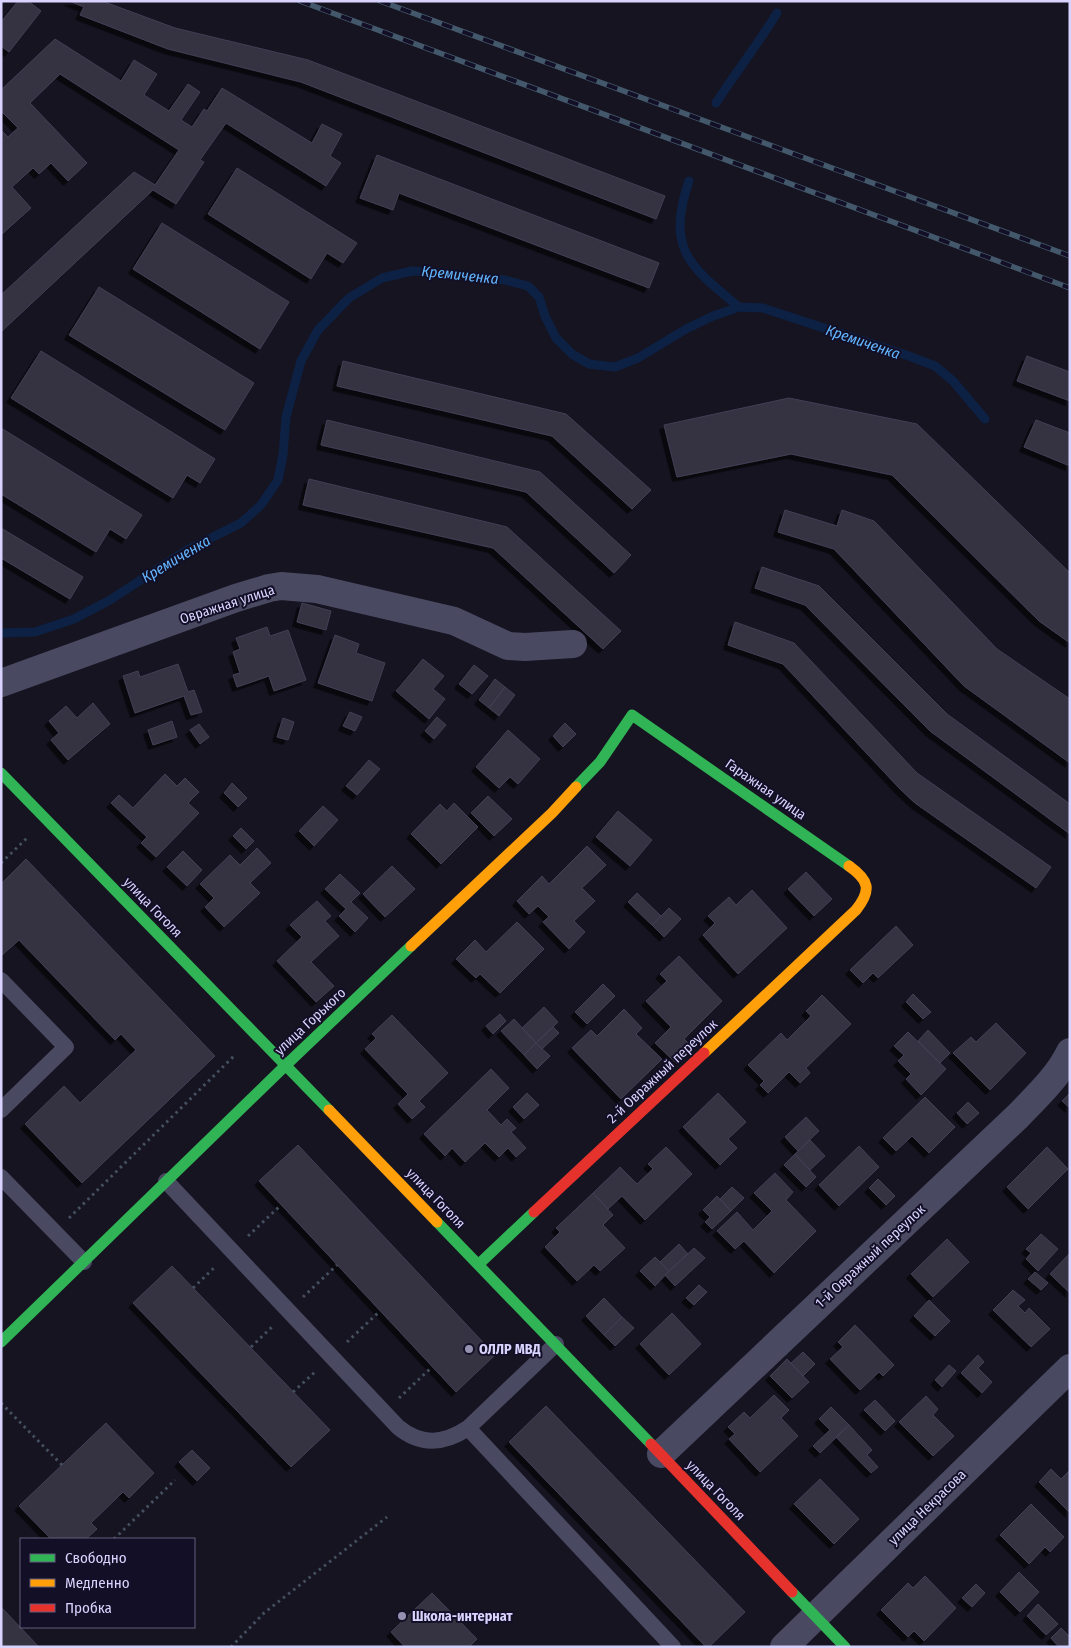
<svg xmlns="http://www.w3.org/2000/svg" width="1071" height="1648" font-family="'Fira Sans Condensed',sans-serif">
	<style>
		.lines { fill: none; stroke-linecap: round; stroke-linejoin: round }
		.stream { stroke: #0d2144; stroke-width: 9 }
		.building { fill: #343243; stroke: #433f54; filter: url(#shadow) }
		.path { stroke: #44505f; stroke-width: 3; stroke-dasharray: 2.5 4; stroke-linecap: butt }
		.lane { stroke: #4a4962; stroke-width: 16 }
		.street { stroke: #4a4962; stroke-width: 28 }
		.fast { stroke: #30b455; stroke-width: 11 }
		.slow { stroke: #ff9f0a; stroke-width: 11 }
		.jam { stroke: #e5322d; stroke-width: 11 }
		.rail-casing { stroke: #43596b; stroke-width: 5.5 }
		.rail { stroke: #130f26; stroke-width: 4; stroke-dasharray: 11; stroke-linecap: butt }
		.poi-dot { fill: #9591b1; stroke: #130f26; stroke-width: 2 }
		.labels { text-anchor: middle; stroke-width: 4; stroke-linejoin: round; paint-order: stroke }
		.street-label { font-size: 14px; fill: #d9d4ff; stroke: #130f26 }
		.poi-label { font-size: 14px; font-weight: bold; fill: #d9d4ff; stroke: #130f26; text-anchor: start }
		.water-label { font-size: 15px; font-style: italic; fill: #62b6ff; stroke: #130f26 }
	</style>
	<defs>
		<filter id="shadow"><feDropShadow dx="-4.5" dy="4.5" stdDeviation="0" flood-color="#0009"/></filter>
	</defs>
	<rect width="100%" height="100%" fill="#161421"/>
	<g class="lines">
		<!-- stream -->
		<path class="stream" d="M716 103C736 72 758 44 777 13
			M689 181C666 249 689 266 739 307
			M1 633 35 632 74 619 110 600 187 550 241 523 261 505 278 480 283 455 286 417 301 361 318 330 349 298 382 278 412 271 445 273 505 280 528 286 539 297 545 316 556 338 572 354 589 364 615 367 638 358 686 329 713 316 739 307 763 308 909 356 935 366 953 381 985 419"/>
	</g>
	<!-- building -->
	<path class="building" d="M18 1H28L41 11 9 52 1 46V22Z
		M69 1H102L175 28 308 60 665 196 656 219 301 82 168 49 80 15 84 7Z
		M55 39 121 81 134 60 157 74 144 95 169 111 188 84 200 92 181 120 192 127 204 109 207 111 222 88 312 143 322 124 342 134 330 156 341 163 326 186 226 123 200 160 204 162 176 204 153 190 1 332V295L134 172 155 185 179 150 60 74 30 103 87 163 68 181 51 163 39 174 33 168 12 187 31 208 1 235V130L8 137 18 128 1 111V90Z
		M377 155 659 263 649 288 399 193 393 210 360 198Z
		M237 168 357 243 343 263 327 253 311 279 208 214Z
		M162 223 289 302 260 349 133 269Z
		M99 287 254 383 225 430 69 335Z
		M41 351 215 459 200 483 187 475 173 498 11 398Z
		M1027 356 1070 372V401L1017 381Z
		M343 361 566 414 651 490 632 509 552 436 337 386Z
		M789 398 917 424 1070 573V643L1039 621 892 475 791 454 677 477 664 425Z
		M327 420 540 472 631 555 614 573 526 492 321 445Z
		M1036 420 1070 433V466L1024 447Z
		M1 428 142 515 126 539 110 529 96 552 1 494Z
		M309 479 507 527 621 631 603 649 493 548 303 505Z
		M785 510 837 526 842 510 874 521 997 649 1070 699V763L964 686 834 549 778 532Z
		M1 528 83 577 70 599 1 558Z
		M762 567 819 586 947 714 1070 804V834L930 731 805 605 755 588Z
		M302 603 331 611 326 630 297 622Z
		M735 622 794 643 917 773 1051 867 1036 888 915 803 900 789 783 664 728 645Z
		M267 627 270 636 288 630 306 680 274 691 269 676 237 687 233 675 240 673 233 652 240 649 236 638Z
		M335 635 359 644 356 653 385 663 372 701 318 683Z
		M423 659 444 676 433 689 445 699 429 719 396 691Z
		M178 664 188 692 194 690 202 712 191 715 184 696 135 713 123 676 138 671 140 677Z
		M474 665 488 676 472 694 459 684Z
		M495 679 505 687 489 708 479 700Z
		M505 687 515 695 499 716 489 708Z
		M93 703 110 724 68 760 51 740 59 733 49 721 66 706 77 718Z
		M350 712 362 717 355 731 343 726Z
		M437 717 446 725 434 739 425 731Z
		M283 718 294 722 288 740 277 737Z
		M172 721 177 737 153 745 148 730Z
		M565 723 576 734 563 747 553 736Z
		M199 724 209 737 200 744 190 730Z
		M508 730 540 759 518 784 510 777 499 788 476 767Z
		M369 760 380 769 357 795 346 786Z
		M165 774 177 786 185 778 199 792 188 803 199 813 156 857 141 843 147 837 111 803 119 795 133 808Z
		M232 783 247 798 238 807 224 793Z
		M488 796 512 819 494 836 471 813Z
		M454 803 478 827 441 864 411 834 440 804 447 811Z
		M323 806 338 820 314 846 299 831Z
		M618 811 652 840 630 866 596 837Z
		M241 828 254 841 246 849 233 836Z
		M587 846 606 865 582 888 595 901 574 921 585 932 569 949 543 922 549 917 538 906 529 914 517 901 542 876 549 884Z
		M257 848 271 863 250 883 260 893 224 927 205 907 214 898 200 884 230 855 240 865Z
		M183 851 202 870 187 886 167 867Z
		M26 859 215 1056 82 1183 25 1124 64 1086 80 1103 136 1050 121 1034 115 1040 19 940 1 956V884Z
		M392 866 415 889 385 917 363 894Z
		M806 872 832 899 814 916 788 889Z
		M340 874 360 893 351 902 368 918 355 932 339 916 346 909 325 889Z
		M752 890 787 928 738 974 703 935 715 923 708 916 729 897 736 905Z
		M637 893 661 916 652 925 628 902Z
		M317 901 331 916 325 921 339 936 311 962 334 986 316 1002 277 961 302 937 290 925Z
		M669 908 681 919 664 937 652 925Z
		M517 922 544 949 500 993 480 974 476 978 456 959 475 940 486 952Z
		M896 926 913 945 878 978 873 973 863 983 850 970Z
		M679 956 722 1001 684 1039 693 1048 677 1064 655 1043 671 1027 646 1001 667 981 660 974Z
		M603 984 615 996 587 1024 575 1012Z
		M913 994 931 1012 923 1019 906 1002Z
		M822 995 851 1024 806 1068 810 1073 800 1083 789 1072 768 1093 760 1085 764 1081 748 1065 781 1033 787 1040 811 1016 806 1011Z
		M544 1007 558 1022 536 1043 522 1028Z
		M624 1009 642 1028 636 1034 662 1059 621 1099 572 1048 591 1030 597 1036Z
		M500 1014 506 1021 493 1034 486 1026Z
		M392 1015 448 1073 419 1101 425 1107 412 1119 398 1104 408 1094 365 1049 376 1038 372 1034Z
		M514 1019 536 1043 524 1055 501 1031Z
		M996 1023 1026 1053 990 1090 953 1053 971 1037 976 1042Z
		M553 1027 559 1033 542 1049 536 1043Z
		M928 1030 950 1053 940 1063 918 1041Z
		M908 1032 946 1069 921 1095 906 1079 911 1074 898 1061 904 1055 894 1046Z
		M536 1043 550 1056 537 1069 524 1055Z
		M491 1069 509 1088 487 1110 501 1125 507 1119 516 1128 511 1132 526 1148 516 1157 508 1148 499 1157 485 1143 465 1162 452 1148 445 1156 424 1134Z
		M527 1093 539 1105 524 1119 513 1107Z
		M718 1093 746 1122 728 1139 737 1148 720 1165 683 1127Z
		M1070 1093V1108L1062 1101Z
		M925 1097 955 1127 929 1153 912 1136 896 1151 883 1138Z
		M968 1102 979 1113 967 1124 957 1113Z
		M806 1117 819 1131 798 1151 785 1137Z
		M810 1140 825 1156 810 1170 795 1154Z
		M298 1145 495 1355 456 1392 259 1181Z
		M859 1146 879 1167 839 1206 819 1185Z
		M666 1147 692 1174 645 1220 622 1196 608 1209 593 1193 620 1167 637 1184 653 1169 648 1164Z
		M1047 1147 1068 1169 1028 1209 1007 1187Z
		M795 1154 816 1177 806 1187 784 1165Z
		M775 1173 793 1192 786 1200 816 1231 774 1273 744 1241 735 1249 717 1231 737 1212 753 1230 772 1211 754 1193Z
		M878 1179 895 1196 886 1205 869 1188Z
		M732 1187 744 1198 731 1211 720 1199Z
		M593 1193 613 1215 603 1225 625 1248 600 1271 594 1265 577 1281 545 1247 560 1232 556 1228Z
		M717 1196 731 1211 712 1229 705 1222 710 1217 703 1210Z
		M1041 1234 1058 1249 1038 1271 1026 1259 1031 1253 1026 1249Z
		M947 1239 969 1262 933 1297 911 1274Z
		M679 1244 688 1254 669 1271 660 1262Z
		M694 1248 705 1258 675 1286 665 1275Z
		M1070 1253V1293L1050 1274Z
		M655 1257 669 1271 655 1286 640 1271Z
		M172 1266 330 1430 291 1467 133 1303Z
		M1035 1272 1048 1283 1041 1290 1028 1279Z
		M699 1285 707 1292 694 1305 686 1298Z
		M1013 1290 1025 1300 1018 1306 1025 1313 1029 1308 1050 1329 1031 1347 993 1310Z
		M604 1298 622 1317 604 1335 586 1316Z
		M929 1300 950 1321 935 1336 914 1316Z
		M672 1313 701 1344 669 1375 640 1344Z
		M622 1317 634 1328 615 1346 604 1335Z
		M855 1325 894 1365 883 1376 879 1372 860 1390 830 1359 843 1347 838 1342Z
		M803 1352 815 1364 803 1376 791 1363Z
		M978 1355 984 1362 978 1368 992 1382 982 1393 961 1373Z
		M787 1359 809 1382 792 1398 770 1376Z
		M949 1365 956 1371 942 1387 935 1380Z
		M774 1395 789 1410 781 1418 798 1436 760 1472 729 1439 735 1434 728 1427 744 1412 750 1418Z
		M926 1396 938 1409 933 1415 954 1436 933 1456 899 1422Z
		M875 1400 895 1421 885 1431 864 1410Z
		M546 1406 745 1612 709 1647H706L509 1442Z
		M831 1407 849 1425 820 1453 813 1446 830 1430 819 1419Z
		M106 1423 154 1473 129 1498 123 1492 91 1523 97 1529 86 1539H51L19 1506Z
		M849 1425 872 1450 867 1455 878 1467 871 1473 836 1437Z
		M192 1450 210 1468 197 1481 179 1462Z
		M1051 1469 1061 1479 1070 1470V1513L1039 1482Z
		M820 1479 859 1519 834 1544 794 1504Z
		M1031 1504 1064 1537 1050 1552 1045 1547 1029 1564 1000 1535Z
		M1019 1572 1039 1592 1020 1612 1000 1592Z
		M925 1576 956 1608 924 1641 914 1631 908 1637 881 1610 908 1583 913 1588Z
		M976 1584 985 1593 972 1607 962 1598Z
		M432 1593 477 1639 469 1647H405L391 1632Z
		M1038 1604 1058 1624 1046 1635 1027 1616Z
		M1 1607 39 1647H1Z
		M1061 1628 1070 1637V1647H1059L1051 1638Z"/>
	<g class="lines">
		<!-- path -->
		<path class="path" d="M1 863 27 838
			M69 1218 236 1054
			M248 1236 281 1205
			M193 1288 216 1266
			M303 1297 337 1265
			M347 1342 380 1311
			M251 1347 274 1325
			M293 1392 315 1372
			M399 1398 432 1367
			M1 1403 62 1465
			M114 1539 175 1480
			M231 1647 264 1613 387 1517"/>
		<!-- lane -->
		<path class="lane" d="M1 980 66 1047 1 1110
			M1 1177 84 1262
			M166 1181 398 1427C421 1446 444 1444 468 1428
			M556 1344 468 1428 673 1647"/>
		<!-- street -->
		<path class="street" d="M1 683 236 598 269 588 281 586 317 589 454 621 508 646 525 647 573 644
			M661 1454 1017 1117C1037 1096 1058 1077 1070 1052
			M784 1647 1070 1368"/>
		<!-- fast -->
		<path class="fast" d="M1 773 329 1110
			M576 787 600 762 632 715 849 866
			M437 1222 651 1444
			M479 1264 534 1212
			M1 1342 286 1065 411 946
			M792 1592 845 1647"/>
		<!-- slow -->
		<path class="slow" d="M411 946 552 813 576 787
			M704 1053 856 910C872 890 869 880 849 866
			M329 1110 437 1222"/>
		<!-- jam -->
		<path class="jam" d="M534 1212 704 1053
			M651 1444 792 1592"/>
		<!-- rail casing -->
		<g class="rail-casing">
			<path id="rail" d="M300 1 1070 288
				M380 1 1070 256"/>
		</g>
		<!-- rail -->
		<use href="#rail" class="rail"/>
	</g>
	<!-- markers -->
	<g class="poi-dot">
		<circle cx="469" cy="1349" r="5"/>
		<circle cx="402" cy="1616" r="5"/>
	</g>
	<g class="labels">
		<!-- street labels -->
		<g class="street-label">
			<text transform="translate(227 604) rotate(-18)" y="5">Овражная улица</text>
			<text transform="translate(766 789) rotate(35)" y="5">Гаражная улица</text>
			<text transform="translate(153 907) rotate(46)" y="5">улица Гоголя</text>
			<text transform="translate(310 1021) rotate(-43)" y="5">улица Горького</text>
			<text transform="translate(662 1071) rotate(-43)" y="5">2-й Овражный переулок</text>
			<text transform="translate(436 1198) rotate(46)" y="5">улица Гоголя</text>
			<text transform="translate(870 1256) rotate(-43)" y="5">1-й Овражный переулок</text>
			<text transform="translate(716 1490) rotate(46)" y="5">улица Гоголя</text>
			<text transform="translate(927 1507) rotate(-44)" y="5">улица Некрасова</text>
		</g>
		<!-- poi labels -->
		<g class="poi-label">
			<text x="479" y="1354">ОЛЛР МВД</text>
			<text x="412" y="1621">Школа-интернат</text>
		</g>
		<!-- water labels -->
		<g class="water-label">
			<text transform="translate(460 275) rotate(6)" y="5">Кремиченка</text>
			<text transform="translate(863 342) rotate(19)" y="5">Кремиченка</text>
			<text transform="translate(176 559) rotate(-31)" y="5">Кремиченка</text>
		</g>
	</g>
	<!-- border -->
	<rect width="1071" height="1648" fill="none" stroke="#d9d4ff" stroke-width="5"/>
	<!-- legend -->
	<rect x="20" y="1538" width="175" height="90" fill="#130f26" stroke="#625e7d"/>
	<rect x="30" y="1554" width="25" height="8" fill="#30b455" stroke="#625e7d"/>
	<text x="65" y="1563" font-size="15" fill="#d9d4ff">Свободно</text>
	<rect x="30" y="1579" width="25" height="8" fill="#ff9f0a" stroke="#625e7d"/>
	<text x="65" y="1588" font-size="15" fill="#d9d4ff">Медленно</text>
	<rect x="30" y="1604" width="25" height="8" fill="#e5322d" stroke="#625e7d"/>
	<text x="65" y="1613" font-size="15" fill="#d9d4ff">Пробка</text>
</svg>
